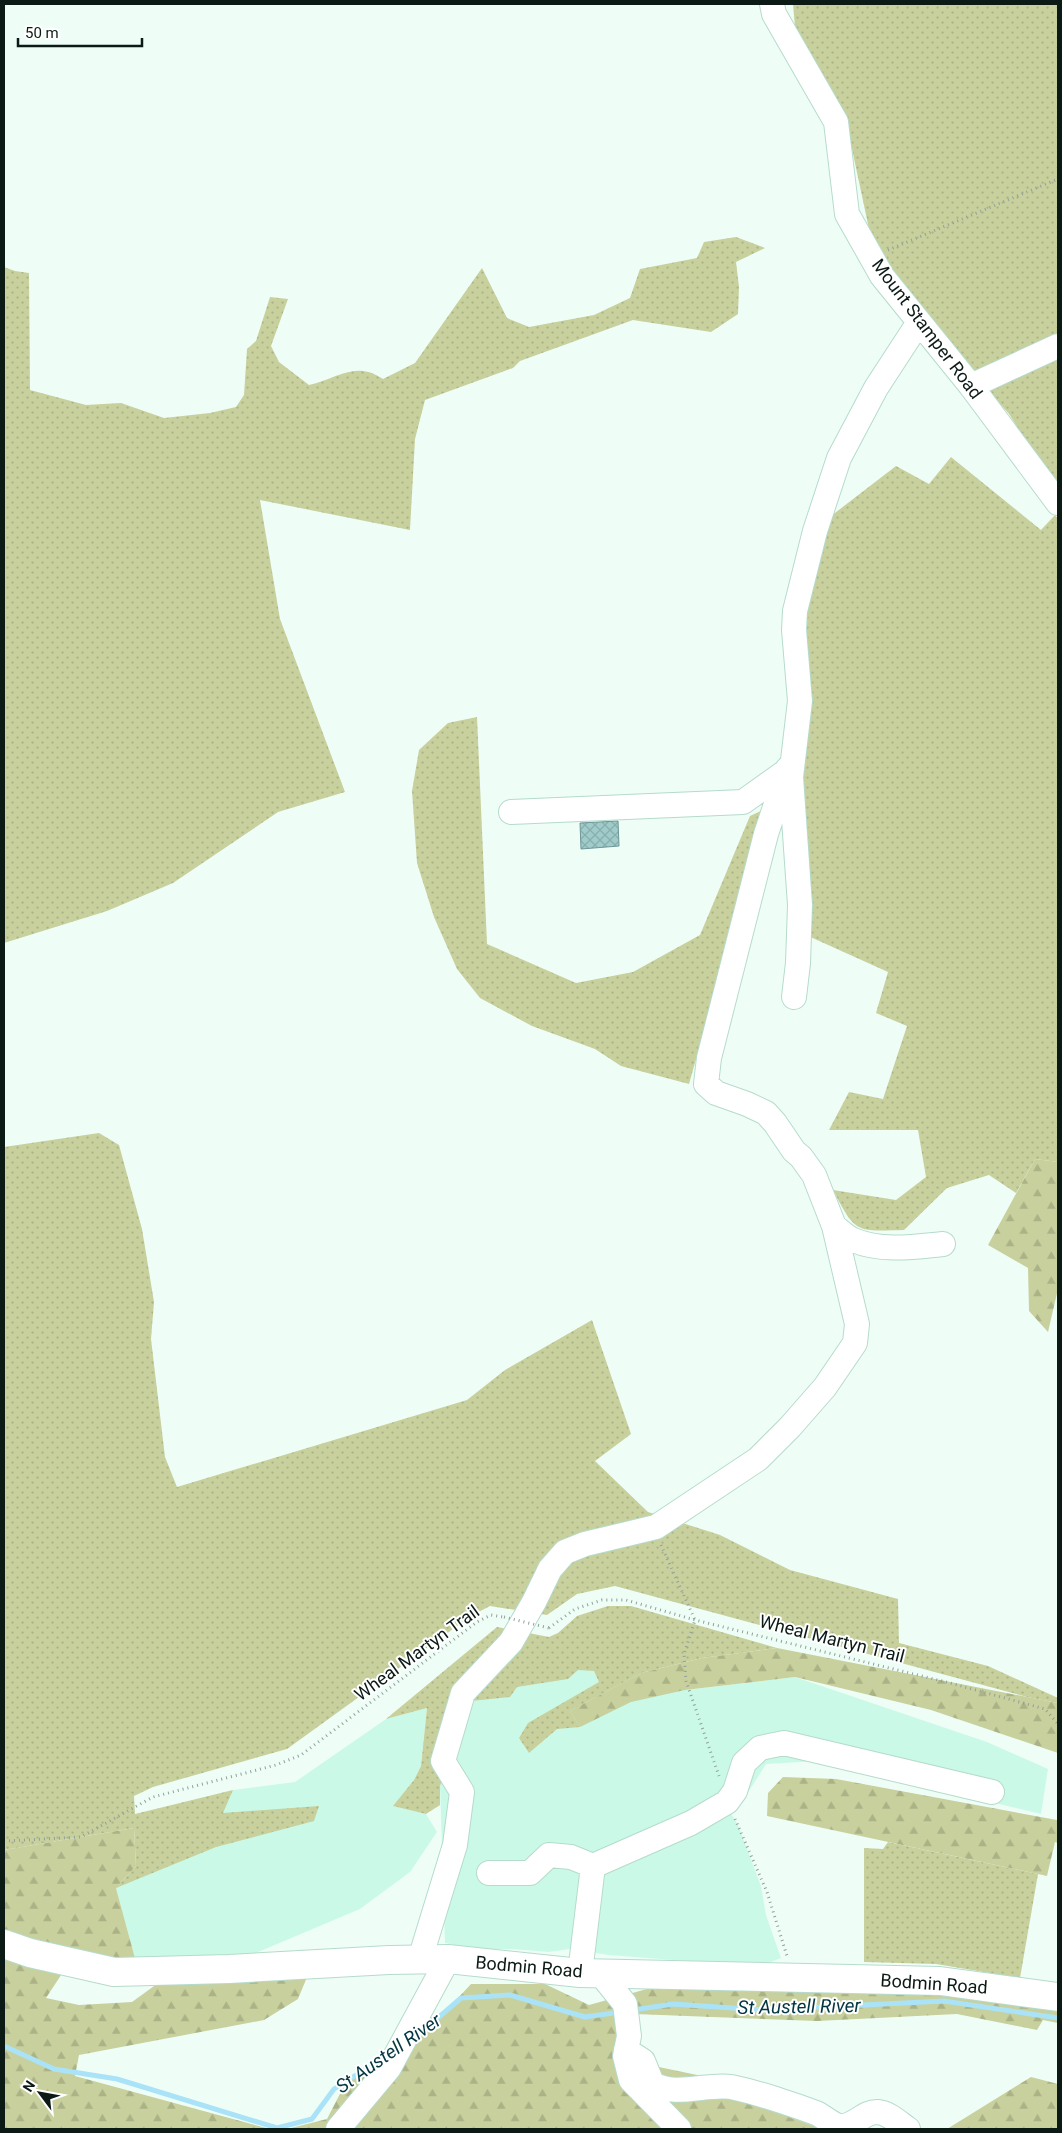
<svg xmlns="http://www.w3.org/2000/svg" width="1062" height="2133" font-family="Roboto,sans-serif">
	<style>
		.built { fill: #cafae7 }
		.grass { fill: url(#grass-dots) }
		.forest { fill: url(#forest-firs) }
		.lines { fill: none; stroke-linecap: round; stroke-linejoin: round }
		.stream { stroke: #aae3f7; stroke-width: 5 }
		.building { fill: url(#building-cross-hatch); stroke: #6e9797 }
		.minor-casing { stroke: #b5dbcb; stroke-width: 26 }
		.major-casing { stroke: #b5dbcb; stroke-width: 30 }
		.path { stroke: #91a09a; stroke-width: 3; stroke-dasharray: 1 4; stroke-linecap: butt }
		.minor { stroke: #fff; stroke-width: 24 }
		.major { stroke: #fff; stroke-width: 28 }
		.path-bridge { stroke: #91a09a; stroke-width: 3; stroke-dasharray: 1 4; stroke-linecap: butt }
		.labels { text-anchor: middle; stroke-width: 4; stroke-linejoin: round; paint-order: stroke }
		.street-label { font-size: 18px; fill: #0c1a15; stroke: #fff }
		.water-label { font-size: 19px; font-style: italic; fill: #033643; stroke: #fff }
	</style>
	<defs>
		<pattern id="grass-dots" width="8" height="8" patternUnits="userSpaceOnUse" patternTransform="scale(1.25)"><rect width="8" height="8" fill="#c8d09d"/><path d="M2 2h.1M6 6h.1" fill="none" stroke="#abb286" stroke-width="1.8" stroke-linecap="round"/></pattern>
		<pattern id="forest-firs" width="22" height="20" patternUnits="userSpaceOnUse" patternTransform="scale(1.25)"><rect width="22" height="20" fill="#c8d09d"/><path d="M5 1l3.5 6h-7zM16 11l3.5 6h-7z" fill="#abb286"/></pattern>
		<pattern id="building-cross-hatch" width="8" height="8" patternUnits="userSpaceOnUse" patternTransform="scale(1.25)"><rect width="8" height="8" fill="#9fcbca"/><path d="M0 0l8 8M0 8l8-8" fill="none" stroke="#88aead"/></pattern>
	</defs>
	<rect width="100%" height="100%" fill="#eefef7"/>
	<!-- built -->
	<path class="built" d="M576 1649 685 1690 795 1677 987 1742 1048 1769 1041 1814 818 1761 766 1764 742 1802 730 1812 738 1825 761 1886 766 1915 781 1958 763 1965 711 1963 609 1955 569 1949 549 1952 510 1949H475L445 1943 440 1786 460 1735 475 1690Z
		M427 1708 421 1766 414 1780 394 1806 426 1814 437 1832 410 1872 360 1909 237 1961 136 1962 116 1888 222 1813 233 1790 295 1782 386 1719Z"/>
	<!-- grass -->
	<path class="grass" d="M793 4H1058V340L976 376 958 357 872 243 849 135 795 27Z
		M736 237 765 248 736 262 739 287 738 314 711 332 633 320 520 361 513 368 425 400 415 439 410 530 260 500 280 619 345 792 278 812 173 883 107 911 4 943V267L15 271 29 273 30 390 86 405 121 403 164 418 210 413 236 407 244 395 247 349 256 341 270 297 288 299 271 346 279 362 309 385C337 379 355 360 383 379L415 363 482 268 507 318 529 327 594 315 630 298 640 269 697 258 704 242Z
		M1058 353V489L1047 474 1009 414 988 390Z
		M951 457 1041 530 1055 515 1058 519V1162L1035 1159 1016 1193 989 1175 947 1188 904 1230C855 1231 856 1234 833 1190L896 1200 926 1177 918 1130H829L849 1092 883 1099 907 1026 876 1013 888 972 806 935 801 775 807 748 808 666 806 605 831 516 896 466 929 484Z
		M477 717 487 944 576 983 633 972 700 935 750 816 767 808 689 1084 621 1066 595 1049 532 1026 480 998 457 969 434 917 417 863 412 791 419 750 448 723Z
		M99 1133 119 1145 142 1229 154 1302 151 1339 165 1457 177 1487 467 1400 505 1370 592 1320 631 1434 595 1461 648 1512 720 1535 790 1570 898 1599 899 1643 988 1666 1058 1698V1703L1027 1697 615 1586 577 1594 547 1615 490 1606 471 1616 287 1749 153 1787 134 1796 135 1814 233 1790 223 1813 319 1806 314 1821 216 1847 116 1888 136 1866 134 1828 4 1850V1147Z
		M608 1606H631L777 1648 702 1658 641 1673 570 1711 580 1727 557 1729 529 1753 519 1738 528 1723 599 1682 594 1671 578 1670 568 1679 517 1687 510 1697 471 1701 460 1735 440 1786V1805L426 1814 393 1806 414 1780 421 1766 427 1708 386 1719 497 1627 549 1637 558 1633 577 1616Z
		M888 1842 1038 1874 1020 1978 936 1964 864 1962V1848L883 1849Z"/>
	<!-- forest -->
	<path class="forest" d="M1035 1159 1058 1162V1289L1048 1332 1029 1311 1028 1268 988 1245Z
		M777 1648 1058 1703V1753L931 1710 795 1677 685 1690 631 1702 580 1727 570 1711 641 1673 702 1658Z
		M783 1777 836 1779 1057 1820 1058 1816V1843L1055 1842 1047 1876 767 1816 768 1793Z
		M134 1828 136 1866 116 1888 136 1962 102 1957 4 1931V1850Z
		M4 1949 67 1966 46 1998 79 2005 132 2002 161 1981 307 1977 298 1999 264 2020 79 2055 75 2076 270 2129H4Z
		M471 1984H545L589 2005 665 1984 917 1988 1058 2008V2023L1043 2020 1037 2030 957 2014 817 2021 635 2014 630 2061 702 2076 740 2099 822 2129H287L327 2119 346 2082 387 2057 398 2032 447 2010Z
		M1031 2077 1058 2084V2129H947Z"/>
	<g class="lines">
		<!-- stream -->
		<path class="stream" d="M633 2010 673 2004 763 2010 944 2001 1058 2018
			M416 2037 461 1998 510 1995 585 2017 620 2012
			M4 2046 54 2069 117 2079 277 2128 312 2119 334 2089 386 2056"/>
	</g>
	<!-- building -->
	<path class="building" d="M618 821 619 846 581 849 580 823Z"/>
	<g class="lines">
		<!-- minor casing -->
		<g class="minor-casing">
			<path id="minor" d="M772 4 774 14 836 122 847 214 882 276 971 386 1058 503
				M971 386 1058 346
				M511 812 743 802 785 772 791 765
				M794 997 798 963 800 905 791 777 800 701 794 630 795 611 815 531 839 458 876 388 919 322
				M834 1226C840 1231 846 1237 853 1240 883 1252 913 1247 943 1244
				M489 1873H530L549 1855 571 1857 593 1866
				M420 1959 455 1845 462 1792 443 1761 463 1693 511 1642 534 1602 550 1569 565 1552 585 1544 656 1527 758 1459 790 1427 825 1387 855 1343 857 1324 834 1226 814 1175 801 1157 794 1151 775 1123 766 1113 747 1104 716 1093 706 1084 709 1058 766 834 777 801 791 777
				M580 1973 593 1866 691 1823 727 1802 735 1791 744 1763 760 1748 784 1743 992 1792
				M600 1973 625 2004 629 2036 625 2056 631 2080 679 2129
				M626 2050 643 2061 652 2083C674 2098 707 2083 731 2087 760 2093 788 2103 816 2113 823 2116 831 2124 839 2126 854 2128 863 2111 878 2112 889 2113 899 2123 908 2129
				M338 2129 389 2068 448 1959"/>
		</g>
		<!-- major casing -->
		<g class="major-casing">
			<path id="major" d="M4 1944 30 1953 114 1972 229 1969 389 1960 448 1959 580 1973 940 1981 1058 1997"/>
		</g>
		<!-- path -->
		<path class="path" d="M888 250 1058 179
			M661 1545 695 1620 684 1654 686 1681 719 1776
			M549 1628 575 1609 602 1600H626L695 1620 950 1683 1045 1709 1058 1724
			M735 1819 767 1892 787 1956
			M4 1841 81 1837 153 1797 276 1765 301 1755 477 1622 491 1615 503 1617"/>
		<!-- minor -->
		<use href="#minor" class="minor"/>
		<!-- major -->
		<use href="#major" class="major"/>
		<!-- path-bridge -->
		<path class="path-bridge" d="M504 1617 549 1628"/>
	</g>
	<g class="labels">
		<!-- street labels -->
		<g class="street-label">
			<text transform="translate(927 329) rotate(53)" y="6">Mount Stamper Road</text>
			<text transform="translate(832 1639) rotate(14)" y="6">Wheal Martyn Trail</text>
			<text transform="translate(417 1653) rotate(-36)" y="6">Wheal Martyn Trail</text>
			<text transform="translate(529 1967) rotate(5)" y="6">Bodmin Road</text>
			<text transform="translate(934 1984) rotate(4)" y="6">Bodmin Road</text>
		</g>
		<!-- water labels -->
		<g class="water-label">
			<text transform="translate(799 2006) rotate(-1)" y="7">St Austell River</text>
			<text transform="translate(388 2053) rotate(-35)" y="7">St Austell River</text>
		</g>
	</g>
	<!-- border -->
	<rect width="1062" height="2133" fill="none" stroke="#0c1a15" stroke-width="10"/>
	<!-- north arrow -->
	<g transform="translate(40 2093) rotate(302)" stroke="#ffffff" stroke-width="4" paint-order="stroke">
	<path d="M0-4L9 19L0 12L-9 19Z" fill="#0c1a15"/>
	<text y="-8" font-size="14" font-weight="bold" text-anchor="middle" fill="#0c1a15">N</text>
	</g>
	<!-- scale -->
	<path d="M18 38v8h124v-8" fill="none" stroke="#0c1a15" stroke-width="2.5"/>
	<text x="25" y="38" font-size="15" fill="#0c1a15" stroke="#ffffff" stroke-width="4" paint-order="stroke">50 m</text>
</svg>
